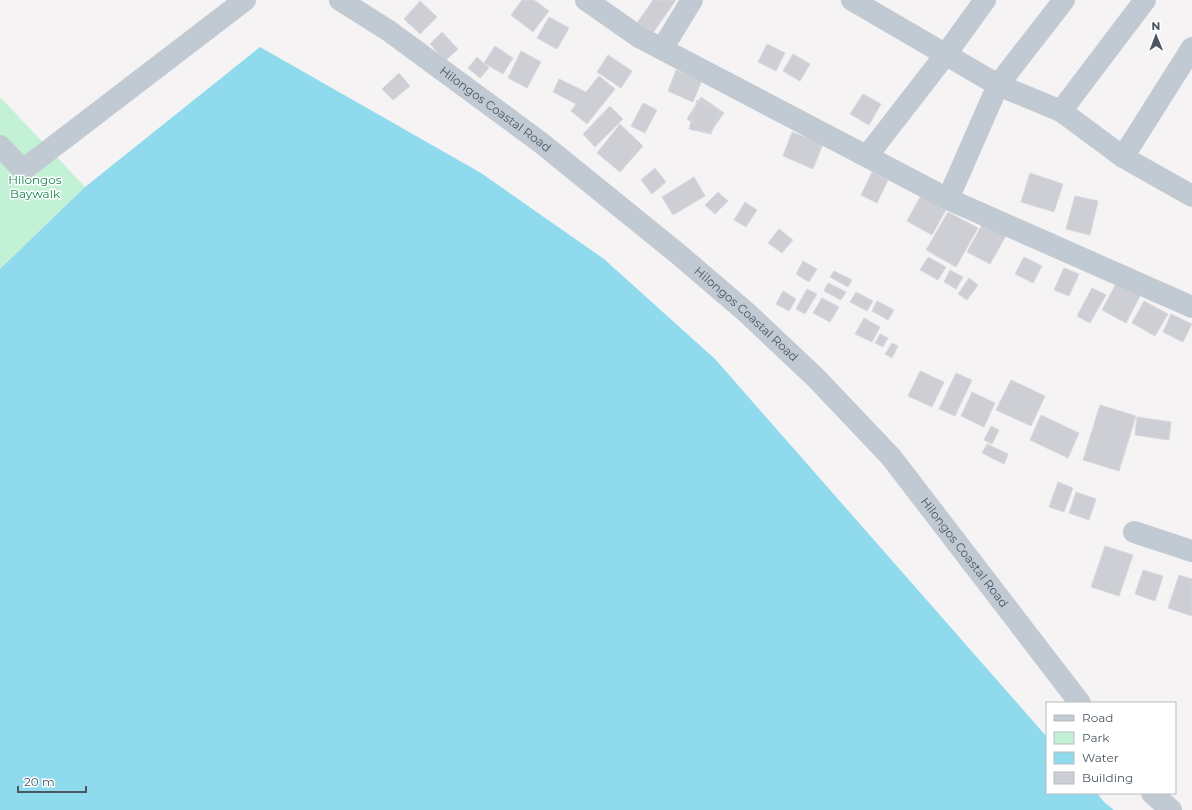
<svg xmlns="http://www.w3.org/2000/svg" width="1192" height="810" font-family="Montserrat,sans-serif">
	<style>
		.green { fill: #c3f1d5 }
		.water { fill: #90daee }
		.building { fill: #cdcfd5; stroke: #d7d9de }
		.lines { fill: none; stroke-linecap: round; stroke-linejoin: round }
		.minor { stroke: #c1cad2; stroke-width: 22 }
		.labels { text-anchor: middle; stroke-width: 3; stroke-linejoin: round; paint-order: stroke }
		.street-label { font-size: 12px; fill: #4a5661; stroke: #fff }
		.park-label { font-size: 12px; fill: #17864f; stroke: #fff }
	</style>
	<rect width="100%" height="100%" fill="#f5f3f3"/>
	<!-- green -->
	<path class="green" d="M0 97 85 187 0 269Z"/>
	<!-- water -->
	<path class="water" d="M260 47 481 173 604 259 715 359 1047 737V793H1097L1104 802 1114 810H0V269L85 187Z"/>
	<!-- building -->
	<path class="building" d="M522 0H534L549 11 533 32 511 15Z
		M653 0H676L653 33 637 23Z
		M420 1 437 17 420 34 404 19Z
		M549 17 569 28 557 49 537 38Z
		M442 32 458 49 445 61 430 44Z
		M767 44 785 53 776 71 758 62Z
		M495 46 513 58 503 74 484 63Z
		M521 51 541 62 527 88 508 78Z
		M793 54 810 64 800 81 783 71Z
		M608 55 632 71 621 88 597 72Z
		M477 57 489 68 480 78 468 68Z
		M676 70 702 80 693 102 668 91Z
		M399 73 410 86 393 100 382 89Z
		M599 76 615 89 587 124 571 111 576 104 553 92 559 79 586 92Z
		M863 94 881 104 869 125 850 114Z
		M701 97 724 113 709 134 687 119Z
		M697 100 720 110 711 134 689 129Z
		M643 103 657 110 645 133 631 126Z
		M610 106 623 119 595 147 583 134Z
		M620 124 643 146 620 172 597 153Z
		M792 132 823 144 813 169 783 156Z
		M655 168 666 182 652 194 641 180Z
		M872 172 888 180 877 203 861 195Z
		M1030 173 1063 184 1054 212 1021 202Z
		M694 177 705 196 673 215 662 197Z
		M718 192 728 201 715 214 705 205Z
		M923 192 948 206 932 235 907 221Z
		M1075 196 1098 201 1090 235 1066 229Z
		M745 202 757 210 746 227 734 220Z
		M948 212 978 228 956 267 926 250Z
		M983 223 1006 236 990 264 967 252Z
		M779 229 793 240 782 253 768 243Z
		M928 257 946 267 938 280 920 270Z
		M1024 257 1042 266 1033 283 1015 274Z
		M803 261 817 269 809 282 796 274Z
		M1064 268 1079 274 1069 296 1054 290Z
		M950 270 963 277 956 289 944 282Z
		M834 271 852 280 848 287 830 277Z
		M969 278 978 285 967 300 958 294Z
		M1118 280 1142 292 1126 323 1102 310Z
		M828 283 846 292 841 300 824 291Z
		M1092 288 1106 295 1090 323 1077 316Z
		M807 289 817 294 805 314 796 309Z
		M783 291 796 299 789 311 776 304Z
		M856 292 873 301 867 311 850 302Z
		M822 298 839 307 830 322 813 313Z
		M877 301 894 310 888 320 872 311Z
		M1144 301 1168 314 1155 336 1132 323Z
		M1171 314 1192 324 1183 342 1163 332Z
		M864 318 880 327 872 342 855 334Z
		M880 334 888 338 883 347 875 343Z
		M892 343 898 346 892 358 885 354Z
		M920 371 944 382 932 407 908 396Z
		M956 373 972 380 955 416 939 409Z
		M1011 380 1045 396 1031 426 996 410Z
		M972 392 995 403 984 427 961 416Z
		M1100 405 1136 416 1119 471 1083 460Z
		M1041 415 1079 433 1068 458 1030 440Z
		M1137 417 1171 422 1169 440 1135 435Z
		M991 426 999 430 992 444 984 440Z
		M987 444 1008 454 1004 464 982 453Z
		M1058 482 1073 488 1064 512 1049 507Z
		M1076 492 1096 499 1089 520 1069 513Z
		M1105 546 1133 555 1119 596 1091 587Z
		M1143 570 1163 576 1155 601 1135 594Z
		M1179 575 1192 579V616L1168 608Z"/>
	<g class="lines">
		<!-- minor -->
		<g class="minor">
			<path id="s1" d="M340 0 389 31 540 142 677 253 746 312 816 378 891 457 1080 703"/>
			<path d="M586 0 639 37 948 199 1192 307"/>
			<path d="M852 0 998 85 1061 111 1123 157 1192 196"/>
			<path d="M662 49 692 0"/>
			<path d="M1061 111 1145 0"/>
			<path d="M0 146 23 170 245 0"/>
			<path d="M867 156 946 54 985 0"/>
			<path d="M1123 157 1192 48"/>
			<path d="M948 199 998 85 1064 0"/>
			<path d="M1134 532 1192 551"/>
			<path d="M1152 793 1171 810"/>
		</g>
	</g>
	<g class="labels">
		<!-- street labels -->
		<g class="street-label">
			<text dy="4" stroke="none"><textPath href="#s1" startOffset="190">Hilongos Coastal Road</textPath></text>
			<text dy="4" stroke="none"><textPath href="#s1" startOffset="514">Hilongos Coastal Road</textPath></text>
			<text dy="4" stroke="none"><textPath href="#s1" startOffset="838">Hilongos Coastal Road</textPath></text>
		</g>
		<!-- park labels -->
		<g class="park-label">
			<text x="35" y="184">Hilongos<tspan x="35" dy="14">Baywalk</tspan></text>
		</g>
	</g>
	<!-- legend -->
	<rect x="1046" y="702" width="130" height="92" fill="#ffffff" stroke="#b7bbc0"/>
	<rect x="1054" y="715" width="20" height="6" fill="#c1cad2" stroke="#b7bbc0"/>
	<text x="1082" y="722" font-size="12" fill="#4a5661">Road</text>
	<rect x="1054" y="732" width="20" height="12" fill="#c3f1d5" stroke="#b7bbc0"/>
	<text x="1082" y="742" font-size="12" fill="#4a5661">Park</text>
	<rect x="1054" y="752" width="20" height="12" fill="#90daee" stroke="#b7bbc0"/>
	<text x="1082" y="762" font-size="12" fill="#4a5661">Water</text>
	<rect x="1054" y="772" width="20" height="12" fill="#cdcfd5" stroke="#b7bbc0"/>
	<text x="1082" y="782" font-size="12" fill="#4a5661">Building</text>
	<!-- north arrow -->
	<g transform="translate(1156 36) rotate(359)" stroke="#ffffff" stroke-width="3" paint-order="stroke">
	<path d="M0-3L7 15L0 10L-7 15Z" fill="#4a5661"/>
	<text y="-6" font-size="11" font-weight="bold" text-anchor="middle" fill="#4a5661">N</text>
	</g>
	<!-- scale -->
	<path d="M18 786v6h68v-6" fill="none" stroke="#4a5661" stroke-width="2"/>
	<text x="24" y="786" font-size="12" fill="#4a5661" stroke="#ffffff" stroke-width="3" paint-order="stroke">20 m</text>
</svg>
